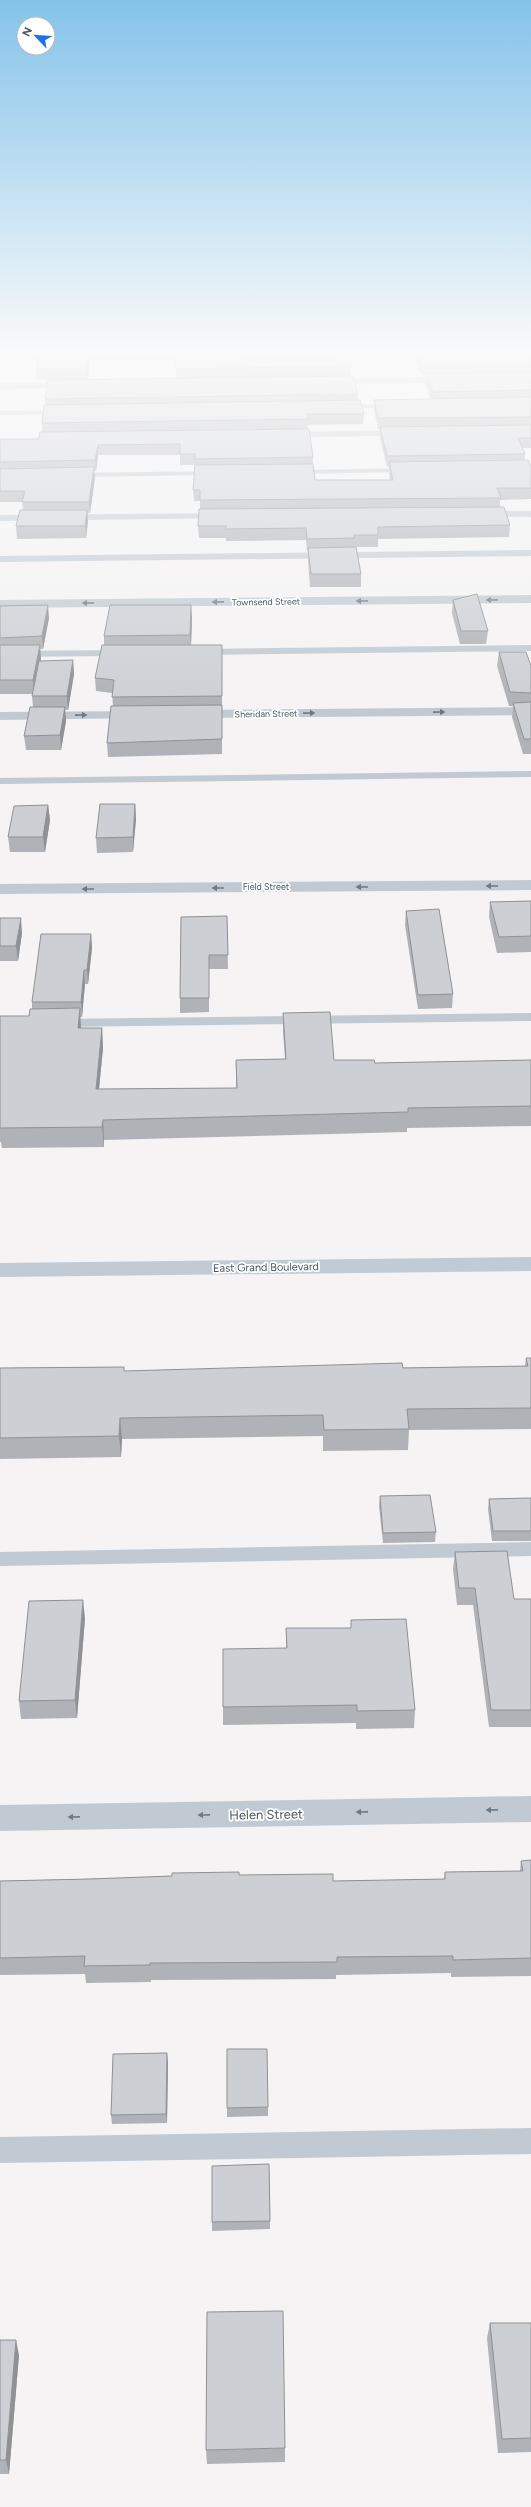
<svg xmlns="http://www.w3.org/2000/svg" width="531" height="2507" font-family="Figtree,sans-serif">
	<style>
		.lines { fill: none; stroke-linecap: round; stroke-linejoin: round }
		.lane { fill: #c1cad2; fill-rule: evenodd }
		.street { fill: #c1cad2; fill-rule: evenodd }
		.secondary { fill: #c1cbd6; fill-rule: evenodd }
		.wall { fill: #b0b2b7 }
		.shaded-wall { fill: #909195 }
		.building { fill: #cdcfd5; stroke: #909195 }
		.oneway { fill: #6e7983 }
		.labels { text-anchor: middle; stroke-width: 3.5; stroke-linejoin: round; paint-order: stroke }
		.far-street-label { font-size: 9px; fill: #4a5661; stroke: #fff }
		.street-label { font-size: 11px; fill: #4a5661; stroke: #fff }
		.near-street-label { font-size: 13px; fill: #4a5661; stroke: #fff }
	</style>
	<rect width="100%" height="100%" fill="#f5f3f3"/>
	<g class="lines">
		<!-- lane -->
		<path class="lane" d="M438 352 436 355 0 362V358Z
			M394 404 396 407 340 409 336 407 340 405Z
			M67 410 64 414 0 415V411Z
			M410 468H413V472L294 474 290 472 294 470Z
			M216 471H219V475L74 477 70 475 74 473Z
			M531 550V556L0 562V556Z
			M531 645V651L202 655 197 652 202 649Z
			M0 651 122 650 127 653 122 656 0 657Z
			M531 771V777L0 784V778Z
			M531 1013V1021L60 1027 53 1023 60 1019Z
			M531 1542V1556L0 1566V1552Z
			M531 2128V2154L0 2163V2137Z"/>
		<!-- street -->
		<path class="street" d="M456 377 459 378V382L324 385 319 382 324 379Z
			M0 383 78 382 83 385 78 388 0 389Z
			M410 430 415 433 414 435 280 438 275 435 280 432Z
			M477 511H531V517L473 516 471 514Z
			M229 513 235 516 233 518 0 521V515Z
			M531 595V603L0 608V600Z
			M531 707V715L193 718 186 714 193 710Z
			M139 711 146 715 144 718 0 720V712Z
			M531 880V890L0 894V884Z
			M531 1796V1822L0 1831V1805Z"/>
		<!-- secondary -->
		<path class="secondary" d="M531 1257V1271L0 1277V1263Z"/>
	</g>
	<!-- wall -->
	<path class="wall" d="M41 351H90V355H89V362L88 380 176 378V369L239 357 351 366 350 376 358 394V400L364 414 363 424 308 425V429L313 457V464L315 480H390L389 474V467H387L380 438V429H378L374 410V400L431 399 425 384 426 375H421L414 357V351H531V448H523L525 454V460L531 466V499L500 500V507L510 525 509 537 378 539V547H354L361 574V587H310L308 560V551H307L306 540 226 541V538H199L198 526 200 509V501H194L193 490 195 465H180V455H98L96 471H94L95 478 90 513H88V522L86 538 17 539 16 526 23 510 22 502H0V439H39L42 432V423L46 405 45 399 70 380 36 379V369L41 353Z
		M453 600 488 631 486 644H460L452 613Z
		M0 606 49 618 43 649H40L41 658V661L73 660 74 674 68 710H65L66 721 61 750H26L24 736 33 707 32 696 33 694H0Z
		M192 617 191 645H222V754L108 757 107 743 113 706 112 693 96 691 95 678 104 645V636Z
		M499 652 531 666V754H523L512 717 513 706H509L497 666Z
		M135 804 136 819 133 852 97 853 96 838Z
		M48 805 50 820 45 852H10L8 837Z
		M531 901V952L497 953 489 917 490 902Z
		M406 911 453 994 452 1008 418 1009 405 925Z
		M227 916 228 969H209V1012L180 1013V998Z
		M0 918 22 933 18 961H0Z
		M91 934 92 948 88 984H85L82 1017H80L81 1028H102L103 1048 99 1089 236 1088V1060L285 1059 283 1032V1013L334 1060 375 1063 531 1060V1126L407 1128V1132L104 1140V1147L2 1148 1 1142H0V1016H29L32 1009V1002Z
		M526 1358H531V1429L409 1430 408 1450 323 1451V1436L122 1439 121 1457 0 1459V1368L124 1367V1371L525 1366Z
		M380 1496 436 1532 435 1542 383 1543 379 1506Z
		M531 1498V1541H492L488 1509 489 1499Z
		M455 1552 514 1599H531V1727H489L473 1605H457L453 1569Z
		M85 1618 77 1718 21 1719 19 1701Z
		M351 1620 415 1710 414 1728 356 1729V1723L223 1725V1707L286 1648V1628H351Z
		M531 1860V1976L451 1977V1973L336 1975V1979L151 1980V1982L86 1983 85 1974 0 1975V1881L239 1875 333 1881 444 1879 445 1872 520 1871 521 1861Z
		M168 2062 167 2123 112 2124 111 2115Z
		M268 2107V2116L227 2117V2108Z
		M269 2164 270 2229 212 2231V2222Z
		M490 2323H531V2452L498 2453 487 2338Z
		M0 2340 19 2355 9 2474H0Z
		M285 2448V2462L207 2464 206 2450Z"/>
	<!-- shaded-wall -->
	<path class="shaded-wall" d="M89 352V362L88 380 87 370Z
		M98 445V455L96 471 95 460Z
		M94 467 95 478 90 513 89 502Z
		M87 510 88 522 86 538 85 526Z
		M48 605 49 618 43 649 42 636Z
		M191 605 192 617 191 647 190 635Z
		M40 645 41 658 34 694 33 680Z
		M73 660 74 674 68 710 67 696Z
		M65 707 66 721 61 750 60 735Z
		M135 804 136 819 133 852V837Z
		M48 805 50 820 45 852 43 837Z
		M21 918 22 933 18 961 16 946Z
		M91 934 92 948 88 984 87 970Z
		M84 970 85 984 82 1017 81 1002Z
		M80 1008 81 1028 79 1048 78 1028Z
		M102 1028 103 1048 97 1109 96 1089Z
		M103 1120 104 1140V1147L102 1127Z
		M120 1418 122 1439 121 1457 119 1436Z
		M83 1600 85 1618 77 1718 75 1700Z
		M167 2053 168 2062 167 2123 166 2114Z
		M16 2340 19 2355 9 2474 6 2460Z"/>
	<!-- building -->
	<path class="building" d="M175 351H238L239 357H348L351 366 176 369Z
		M416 351H531V365H422Z
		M89 352 87 370 36 369 39 353Z
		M531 372V390L433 392 426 374Z
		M353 376 358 394 45 399 48 380Z
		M531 397V417L378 418 374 400Z
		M360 400 364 414H308V419L42 423 44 405Z
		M531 425V438H518L525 454 387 456 380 427Z
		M309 429 313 457 195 459V454H180V444L98 445 95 460 0 462V439H39L40 432Z
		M528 460 531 466V488H497L501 498 200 500V490H193L195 465 313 464 315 480H393L389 462Z
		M94 467 89 502H22L25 491H0V469Z
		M504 507 510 525 378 527V535H354V538L307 539 306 528 226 529V526H198L199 509Z
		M20 510H87L85 526H16Z
		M356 547 361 574H311L308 548Z
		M477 594 488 631H461L453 600Z
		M48 605 42 636 0 638V606Z
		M110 605H191L190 635 104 636Z
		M0 645H40L33 680H0Z
		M102 645H222V696L112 697 114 680 95 678Z
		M499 652H526L531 666V693L510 692Z
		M73 660 67 696H32L39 661Z
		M531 702V739H524L513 703Z
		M222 705V739L107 743 111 706Z
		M30 707H65L60 735 24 736Z
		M100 804H135L133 837 96 838Z
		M48 805 43 837H8L14 806Z
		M531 901V936L499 937 490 902Z
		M439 909 453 994 418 995 406 911Z
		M227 916 228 955H209V998H180L181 917Z
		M0 918H21L16 946H0Z
		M41 934H91L87 970H84L81 1002H32Z
		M80 1008 78 1028H102L96 1089 237 1088 236 1060 286 1059 283 1013 330 1012 334 1060H374L375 1063 531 1060V1106L408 1108V1112L103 1120 102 1127 0 1128V1016H29L30 1009Z
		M526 1358H531V1408L407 1409 409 1429 324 1430 323 1415 120 1418 119 1436 0 1438V1368L124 1367V1371L402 1363 403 1368 528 1366Z
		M430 1495 436 1532 383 1533 380 1496Z
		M531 1498V1531H493L489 1499Z
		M507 1551 514 1599H531V1710H491L475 1588H459L455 1552Z
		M83 1600 75 1700 19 1701 29 1601Z
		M406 1619 415 1710 357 1711V1705L223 1707V1649L287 1648 286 1628H351V1620Z
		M531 1860V1958L453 1960V1956L337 1957V1962L150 1963V1965L84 1966 85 1956 0 1958V1881L90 1879 172 1876V1873L239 1872V1875L333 1874V1881L445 1879V1872L523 1871 521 1861Z
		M227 2049H267L268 2107 227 2108Z
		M167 2053 166 2114 111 2115 113 2054Z
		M269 2164 270 2221 212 2222V2166Z
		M283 2311 285 2448 206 2450 207 2312Z
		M490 2323H531V2438L502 2439Z
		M0 2340H16L6 2460H0Z"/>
	<!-- one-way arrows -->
	<defs><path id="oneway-solid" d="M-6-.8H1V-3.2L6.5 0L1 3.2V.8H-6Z"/></defs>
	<g class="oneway">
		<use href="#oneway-solid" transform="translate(492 600) rotate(179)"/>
		<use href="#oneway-solid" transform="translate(362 601) rotate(179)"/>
		<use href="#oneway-solid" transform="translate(218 602) rotate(179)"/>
		<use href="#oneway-solid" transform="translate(88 603) rotate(179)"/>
		<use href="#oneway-solid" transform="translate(439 712) rotate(-1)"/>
		<use href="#oneway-solid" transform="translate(309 713) rotate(-1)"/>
		<use href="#oneway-solid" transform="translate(81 715) rotate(-1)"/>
		<use href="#oneway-solid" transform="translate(492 886) rotate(180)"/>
		<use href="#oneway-solid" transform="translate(362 887) rotate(180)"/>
		<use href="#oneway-solid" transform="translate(218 888) rotate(180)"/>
		<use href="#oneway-solid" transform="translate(88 889) rotate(180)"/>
		<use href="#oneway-solid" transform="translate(492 1810) rotate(179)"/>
		<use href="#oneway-solid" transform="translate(362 1812) rotate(179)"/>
		<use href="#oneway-solid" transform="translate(204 1815) rotate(179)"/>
		<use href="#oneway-solid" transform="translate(74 1817) rotate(179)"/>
	</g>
	<!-- sky -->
	<linearGradient id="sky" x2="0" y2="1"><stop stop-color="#85c3ea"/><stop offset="0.5" stop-color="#fafafa"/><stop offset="1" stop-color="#fafafa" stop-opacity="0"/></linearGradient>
	<rect width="531" height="702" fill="url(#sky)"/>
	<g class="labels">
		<!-- far-street labels -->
		<g class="far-street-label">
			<text transform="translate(266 602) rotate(-1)" y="3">Townsend Street</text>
			<text transform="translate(266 714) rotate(-1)" y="3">Sheridan Street</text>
			<text x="266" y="890">Field Street</text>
		</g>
		<!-- street labels -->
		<g class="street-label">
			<text transform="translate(266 1267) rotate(-1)" y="4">East Grand Boulevard</text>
		</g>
		<!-- near-street labels -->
		<g class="near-street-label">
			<text transform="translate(266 1814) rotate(-1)" y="5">Helen Street</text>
		</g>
	</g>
	<!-- north arrow -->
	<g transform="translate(36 36) rotate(295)"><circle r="19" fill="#ffffff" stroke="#b7bbc0"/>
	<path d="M0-3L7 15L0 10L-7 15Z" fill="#1a73e8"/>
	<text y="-6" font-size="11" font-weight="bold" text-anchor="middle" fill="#4a5661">N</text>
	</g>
</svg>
